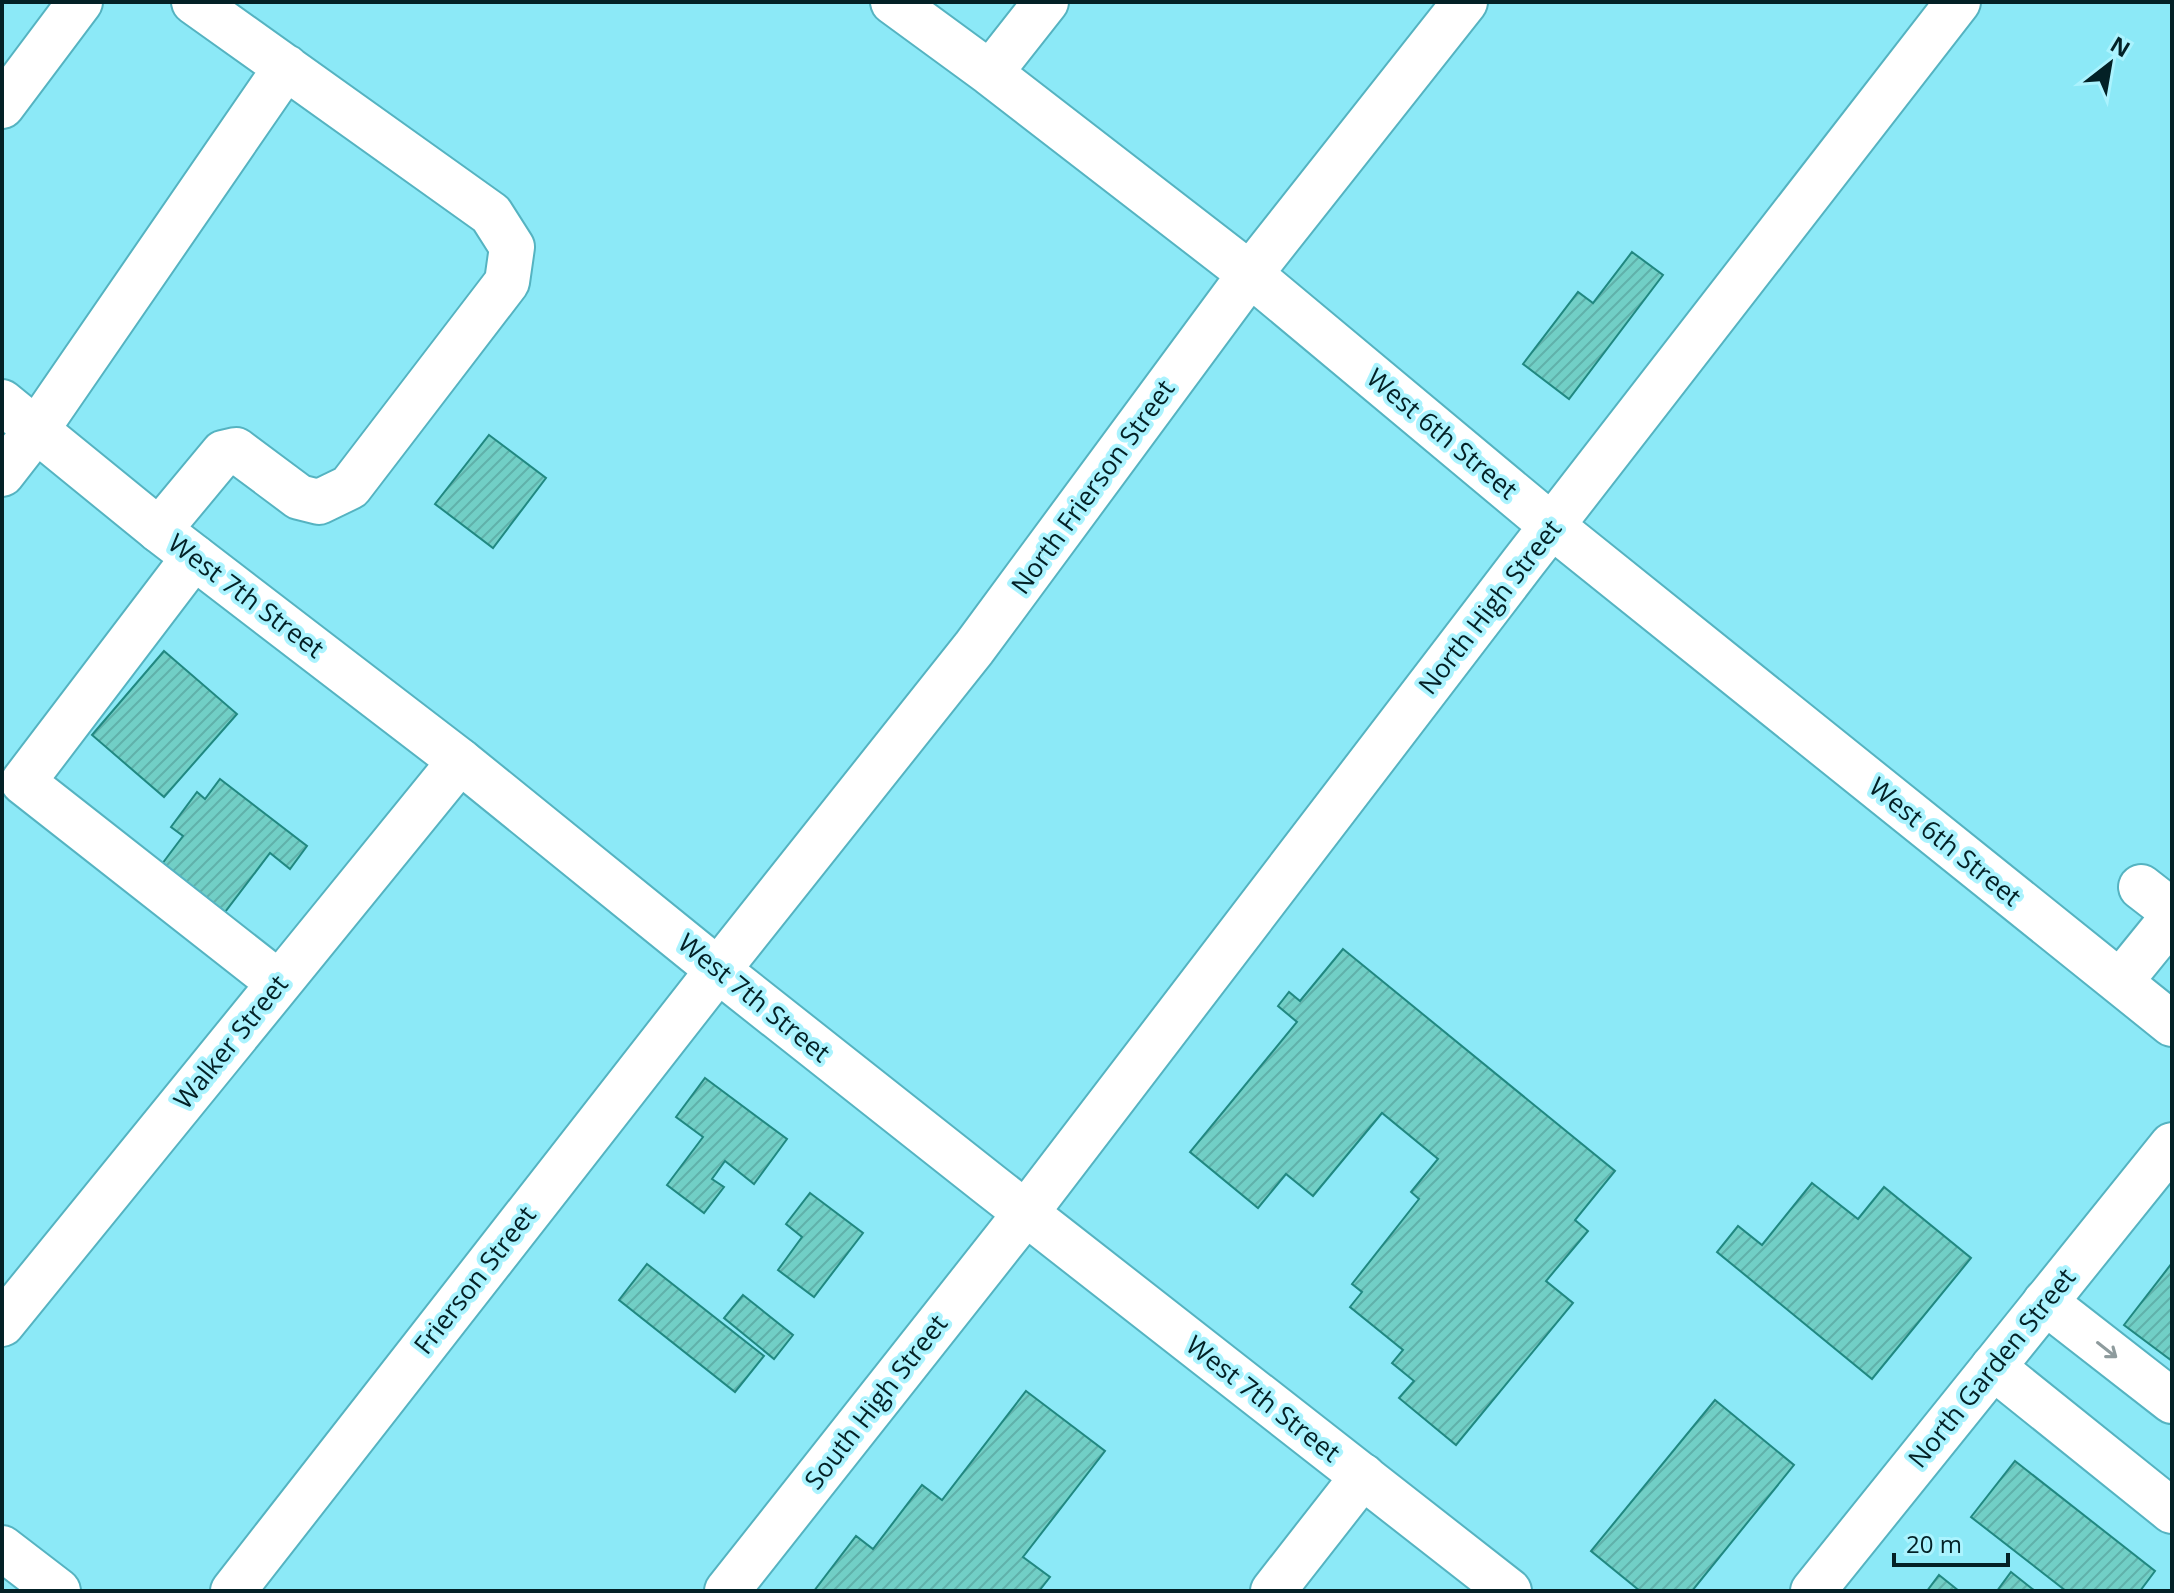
<svg xmlns="http://www.w3.org/2000/svg" width="2174" height="1593" font-family="'Open Sans',sans-serif">
	<style>
		.building { fill: url(#building-hatch); stroke: #218881; stroke-width: 2 }
		.lines { fill: none; stroke-linecap: round; stroke-linejoin: round }
		.minor-casing { stroke: #55b3c1; stroke-width: 48 }
		.major-casing { stroke: #55b3c1; stroke-width: 48 }
		.minor { stroke: #fff; stroke-width: 44 }
		.major { stroke: #fff; stroke-width: 44 }
		.oneway { stroke: #8e9b9d }
		.labels { text-anchor: middle; stroke-width: 8; stroke-linejoin: round; paint-order: stroke }
		.street-label { font-size: 26px; fill: #032126; stroke: #abf3fe }
	</style>
	<defs>
		<pattern id="building-hatch" width="6" height="6" patternUnits="userSpaceOnUse" patternTransform="scale(2)"><rect width="6" height="6" fill="#71cfc6"/><path d="M-1 1l2-2M0 6l6-6M5 7l2-2" fill="none" stroke="#60b1aa"/></pattern>
	</defs>
	<rect width="100%" height="100%" fill="#8ce9f7"/>
	<!-- building -->
	<path class="building" d="M1632 252 1663 275 1569 399 1523 364 1578 292 1593 303Z
		M489 435 546 478 493 548 435 504Z
		M164 651 237 714 164 797 92 735Z
		M220 779 307 846 290 869 270 853 225 912 162 864 183 836 171 827 197 792 205 799Z
		M1343 949 1615 1171 1575 1220 1588 1231 1546 1281 1573 1303 1456 1445 1399 1398 1414 1381 1392 1363 1403 1350 1350 1307 1362 1292 1352 1284 1419 1199 1411 1192 1438 1159 1382 1113 1313 1196 1286 1174 1258 1208 1190 1152 1297 1022 1278 1006 1289 992 1300 1001Z
		M705 1078 787 1139 754 1184 725 1161 712 1179 724 1187 704 1213 667 1185 703 1137 676 1117Z
		M1812 1183 1858 1219 1884 1187 1971 1258 1872 1379 1717 1252 1738 1226 1762 1245Z
		M810 1193 863 1233 814 1297 778 1270 802 1237 786 1224Z
		M2172 1263V1361L2124 1325Z
		M647 1264 764 1356 735 1392 619 1300Z
		M743 1295 793 1335 774 1359 724 1318Z
		M1026 1391 1105 1451 1023 1557 1050 1577 1039 1591H814L856 1536 873 1549 922 1485 942 1500Z
		M1715 1400 1794 1465 1692 1591H1640L1591 1551Z
		M2015 1461 2155 1571 2140 1591H2066L1971 1517Z
		M2011 1572 2035 1591H1997Z
		M1939 1575 1959 1591H1927Z"/>
	<g class="lines">
		<!-- minor casing -->
		<g class="minor-casing">
			<path id="minor" d="M893 2 990 73 1250 274 1552 526 2172 1024
				M990 73 1046 2
				M2 106 80 2
				M2 474 37 429 286 67
				M159 530 223 453 236 450 299 497 319 502 350 487 507 282 512 247 491 214 194 2
				M194 557 23 782 279 983
				M2141 887 2172 911
				M2120 982 2172 918
				M2045 1302 2172 1401
				M2 1324 460 761
				M1993 1367 2172 1511
				M2 1548 58 1591
				M233 1591 718 970 974 648 1250 274 1465 2
				M727 1591 1025 1214 1522 564 1958 2
				M1273 1591 1363 1476"/>
		</g>
		<!-- major casing -->
		<g class="major-casing">
			<path id="major" d="M2 402 159 530 460 761 718 970 990 1185 1509 1591
				M1813 1591 2172 1145"/>
		</g>
		<!-- minor -->
		<use href="#minor" class="minor"/>
		<!-- major -->
		<use href="#major" class="major"/>
	</g>
	<!-- one-way arrows -->
	<defs><path id="oneway-shaft" d="M-6 0H5M1.5-3L5.5 0L1.5 3" fill="none" stroke-width="1.6" stroke-linecap="round" stroke-linejoin="round" transform="scale(2)"/></defs>
	<use class="oneway" href="#oneway-shaft" transform="translate(2107 1350) rotate(38)"/>
	<g class="labels">
		<!-- street labels -->
		<g class="street-label">
			<text transform="translate(1442 434) rotate(40)" y="9">West 6th Street</text>
			<text transform="translate(1093 487) rotate(-54)" y="9">North Frierson Street</text>
			<text transform="translate(246 596) rotate(37)" y="9">West 7th Street</text>
			<text transform="translate(1490 607) rotate(-52)" y="9">North High Street</text>
			<text transform="translate(1945 842) rotate(39)" y="9">West 6th Street</text>
			<text transform="translate(754 998) rotate(39)" y="9">West 7th Street</text>
			<text transform="translate(231 1042) rotate(-51)" y="9">Walker Street</text>
			<text transform="translate(475 1280) rotate(-52)" y="9">Frierson Street</text>
			<text transform="translate(1992 1368) rotate(-51)" y="9">North Garden Street</text>
			<text transform="translate(1263 1399) rotate(38)" y="9">West 7th Street</text>
			<text transform="translate(876 1402) rotate(-52)" y="9">South High Street</text>
		</g>
	</g>
	<!-- border -->
	<rect width="2174" height="1593" fill="none" stroke="#032126" stroke-width="8"/>
	<!-- north arrow -->
	<g transform="translate(2110 64) rotate(31)" stroke="#abf3fe" stroke-width="6" paint-order="stroke">
	<path d="M0-6L14 30L0 20L-14 30Z" fill="#032126"/>
	<text y="-12" font-size="22" font-weight="bold" text-anchor="middle" fill="#032126">N</text>
	</g>
	<!-- scale -->
	<path d="M1894 1553v12h114v-12" fill="none" stroke="#032126" stroke-width="4"/>
	<text x="1906" y="1553" font-size="24" fill="#032126" stroke="#abf3fe" stroke-width="6" paint-order="stroke">20 m</text>
</svg>
